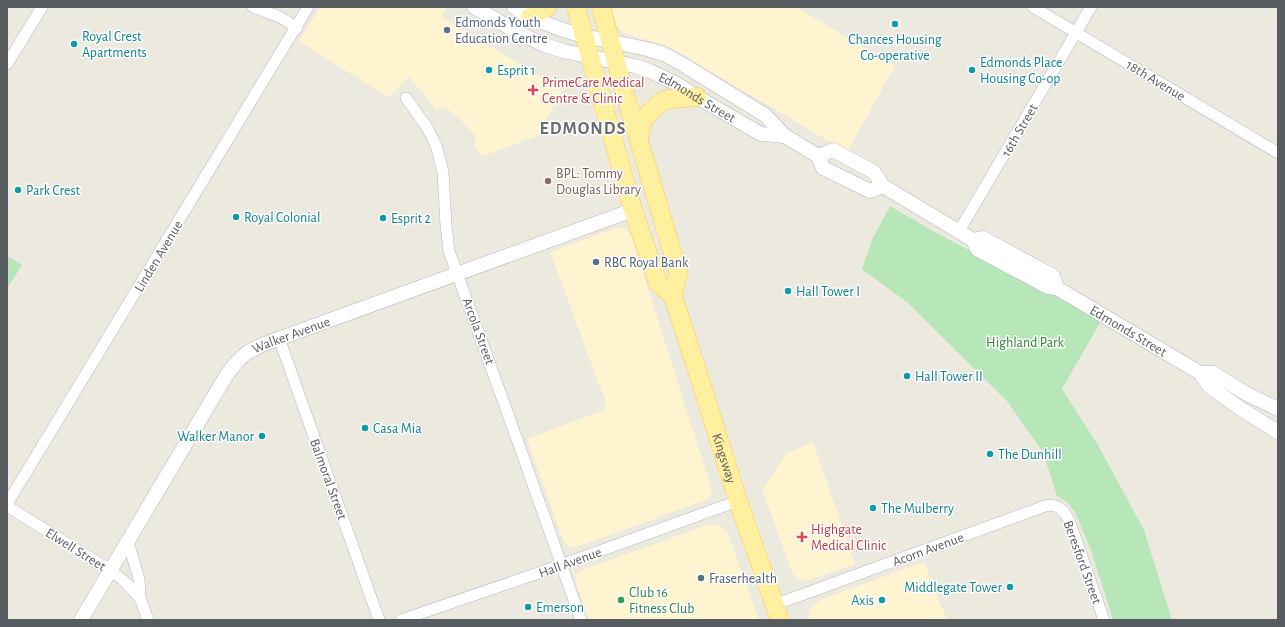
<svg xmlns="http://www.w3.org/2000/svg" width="1285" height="627" font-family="'Alegreya Sans',sans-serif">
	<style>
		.commercial { fill: #fff4d0 }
		.green { fill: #b7e7b8 }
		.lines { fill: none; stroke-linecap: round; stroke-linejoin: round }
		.minor-casing { stroke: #b4b7bd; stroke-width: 12 }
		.tertiary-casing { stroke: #b4b7bd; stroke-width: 15 }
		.primary-casing { stroke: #fdcb47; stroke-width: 19 }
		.minor { stroke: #fff; stroke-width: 11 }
		.tertiary { stroke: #fff; stroke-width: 14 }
		.primary { stroke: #fff0a0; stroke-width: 18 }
		.culture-dot { fill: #0f9aa8; stroke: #fff; stroke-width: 1.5 }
		.service-dot { fill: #5c6f8a; stroke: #fff; stroke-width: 1.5 }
		.health-dot { fill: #e0444e; stroke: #fff; stroke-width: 1.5 }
		.education-dot { fill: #8d6e63; stroke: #fff; stroke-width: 1.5 }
		.leisure-dot { fill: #2e9e5b; stroke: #fff; stroke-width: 1.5 }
		.labels { text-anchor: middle; stroke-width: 3; stroke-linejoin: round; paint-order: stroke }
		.service-label { font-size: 14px; fill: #4e5e75; stroke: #fff; text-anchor: start }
		.culture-label { font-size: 14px; fill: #0d838f; stroke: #fff; text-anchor: start }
		.street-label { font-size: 14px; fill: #575c61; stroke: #fff }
		.health-label { font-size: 14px; fill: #be3a42; stroke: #fff; text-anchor: start }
		.education-label { font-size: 14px; fill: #785e54; stroke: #fff; text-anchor: start }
		.park-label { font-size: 14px; fill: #2d8331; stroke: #fff }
		.leisure-label { font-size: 14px; fill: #27864d; stroke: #fff; text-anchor: start }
		.district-label { font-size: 18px; font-weight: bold; letter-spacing: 1px; fill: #686e73; stroke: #fff }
	</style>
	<rect width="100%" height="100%" fill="#ece9de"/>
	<!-- commercial -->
	<path class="commercial" d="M320 7H447L441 17 563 90 545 121 548 132 483 156 475 148V135L460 119 444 106 436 110 409 76 389 98 299 41Z
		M611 7H796L895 66 847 152 671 48 654 42 623 33 617 26Z
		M616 228H624L631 235 712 490 710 497 704 501 576 547H572L566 544 563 540 527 439 601 411 605 408 606 403 550 252Z
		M813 442 855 564 806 581 797 578 793 574 762 490 766 485 786 454Z
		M710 524 720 526 725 530 729 536 759 620H589L576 584V576L580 571Z
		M924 562 947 620H809V614L811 608 815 604 822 599Z"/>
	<!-- green -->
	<path class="green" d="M890 206 938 234 1025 279 1101 321 1062 389 1098 445 1144 530 1172 620H1113L1092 553 1075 512 1067 502 1057 496 1043 452 1007 401 908 303 862 269 872 240Z
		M7 256 22 265 7 289Z"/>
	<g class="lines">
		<!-- minor casing -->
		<g class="minor-casing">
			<path id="minor" d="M253 7 280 17 297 28
				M1033 7 1278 153
				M7 64 42 7
				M406 98 426 126 436 145 443 172 446 225 449 251 518 442 581 620
				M959 231 1091 7
				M279 338 379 620
				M7 504 308 7
				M7 506 110 570 123 580 140 598 148 620
				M128 542 139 579 140 598
				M774 605 1045 506C1057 503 1064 510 1069 520L1104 620
				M401 620 550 569 738 501"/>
		</g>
		<!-- tertiary casing -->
		<g class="tertiary-casing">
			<g id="tertiary">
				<path id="s1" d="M474 7 517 32 542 44 563 51 635 66 650 71 677 84 697 97 761 134 785 136"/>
				<path d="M514 7 530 17 560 29 584 36 647 49 664 54 682 64 765 115 785 136 818 156 823 168 870 191 883 186"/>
				<path id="s2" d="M818 156 833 150 874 172 883 186 973 240 977 249 1048 287 1057 288 1200 373 1209 386 1241 409 1278 432"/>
				<path d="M973 240 983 238 1053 276 1057 288"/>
				<path d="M1200 373H1213L1245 393 1278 409"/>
				<path id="s3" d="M81 620 226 376C241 354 250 349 275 340L633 210"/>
			</g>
		</g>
		<!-- primary casing -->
		<g class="primary-casing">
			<g id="primary">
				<path id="s4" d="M576 7 633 210 658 283 673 296 703 389 738 501 780 620"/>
				<path d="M601 7 622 84 678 271 673 296"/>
				<path d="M530 17 547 7"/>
				<path d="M639 138 642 122 651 111 661 102 669 99 697 97"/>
			</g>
		</g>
		<!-- minor -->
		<use href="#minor" class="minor"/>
		<!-- tertiary -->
		<use href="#tertiary" class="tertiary"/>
		<!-- primary -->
		<use href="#primary" class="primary"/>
	</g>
	<!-- markers -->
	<g class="culture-dot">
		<circle cx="895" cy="24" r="4"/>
		<circle cx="74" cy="44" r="4"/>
		<circle cx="489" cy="70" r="4"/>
		<circle cx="972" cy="70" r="4"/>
		<circle cx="18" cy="190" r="4"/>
		<circle cx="236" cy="217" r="4"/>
		<circle cx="383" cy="218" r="4"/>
		<circle cx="788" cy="291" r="4"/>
		<circle cx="907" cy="376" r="4"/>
		<circle cx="365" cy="428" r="4"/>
		<circle cx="262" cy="436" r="4"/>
		<circle cx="990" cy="454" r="4"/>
		<circle cx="873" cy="508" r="4"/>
		<circle cx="1010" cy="587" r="4"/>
		<circle cx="882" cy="600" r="4"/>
		<circle cx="528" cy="607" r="4"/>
	</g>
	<g class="service-dot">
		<circle cx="447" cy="30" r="4"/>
		<circle cx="596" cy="262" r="4"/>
		<circle cx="701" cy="578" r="4"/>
	</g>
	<g class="health-dot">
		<path d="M531 84h4v4h4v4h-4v4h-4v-4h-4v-4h4z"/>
		<path d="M800 531h4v4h4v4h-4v4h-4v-4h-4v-4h4z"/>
	</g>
	<circle class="education-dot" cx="548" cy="181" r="4"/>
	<circle class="leisure-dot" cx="621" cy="600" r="4"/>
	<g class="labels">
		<!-- service labels -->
		<g class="service-label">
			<text x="455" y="27">Edmonds Youth<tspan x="455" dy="16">Education Centre</tspan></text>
			<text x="604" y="267">RBC Royal Bank</text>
			<text x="709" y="583">Fraserhealth</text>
		</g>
		<!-- culture labels -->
		<g class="culture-label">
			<text x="82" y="41">Royal Crest<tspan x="82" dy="16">Apartments</tspan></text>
			<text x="895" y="44" text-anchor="middle">Chances Housing<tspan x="895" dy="16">Co-operative</tspan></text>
			<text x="980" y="67">Edmonds Place<tspan x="980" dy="16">Housing Co-op</tspan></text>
			<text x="497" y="75">Esprit 1</text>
			<text x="26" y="195">Park Crest</text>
			<text x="244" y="222">Royal Colonial</text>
			<text x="391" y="223">Esprit 2</text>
			<text x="796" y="296">Hall Tower I</text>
			<text x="915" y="381">Hall Tower II</text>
			<text x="373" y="433">Casa Mia</text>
			<text x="254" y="441" text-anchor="end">Walker Manor</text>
			<text x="998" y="459">The Dunhill</text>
			<text x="881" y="513">The Mulberry</text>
			<text x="1002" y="592" text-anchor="end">Middlegate Tower</text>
			<text x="874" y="605" text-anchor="end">Axis</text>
			<text x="536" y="612">Emerson</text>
		</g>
		<!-- street labels -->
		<g class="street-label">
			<text transform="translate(1156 80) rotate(31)" y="5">18th Avenue</text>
			<text dy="5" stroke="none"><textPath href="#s1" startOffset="243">Edmonds Street</textPath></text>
			<text transform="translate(1019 130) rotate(-60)" y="5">16th Street</text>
			<text transform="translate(158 256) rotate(-59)" y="5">Linden Avenue</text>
			<text dy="5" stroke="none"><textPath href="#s2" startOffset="367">Edmonds Street</textPath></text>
			<text transform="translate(479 331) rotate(70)" y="5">Arcola Street</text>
			<text dy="5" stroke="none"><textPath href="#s3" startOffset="363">Walker Avenue</textPath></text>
			<text dy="5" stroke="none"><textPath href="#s4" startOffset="478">Kingsway</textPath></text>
			<text transform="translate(329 479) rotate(70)" y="5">Balmoral Street</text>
			<text transform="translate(76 549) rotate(32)" y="5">Elwell Street</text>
			<text transform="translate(928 549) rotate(-20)" y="5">Acorn Avenue</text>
			<text transform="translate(570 562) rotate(-20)" y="5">Hall Avenue</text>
			<text transform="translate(1083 562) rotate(70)" y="5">Beresford Street</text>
		</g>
		<!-- health labels -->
		<g class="health-label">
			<text x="542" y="87">PrimeCare Medical<tspan x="542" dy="16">Centre &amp; Clinic</tspan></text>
			<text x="811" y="534">Highgate<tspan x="811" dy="16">Medical Clinic</tspan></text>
		</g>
		<!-- education labels -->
		<g class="education-label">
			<text x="556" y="178">BPL: Tommy<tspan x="556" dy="16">Douglas Library</tspan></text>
		</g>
		<!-- park labels -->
		<g class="park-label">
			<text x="1025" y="347">Highland Park</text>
		</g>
		<!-- leisure labels -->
		<g class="leisure-label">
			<text x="629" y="597">Club 16<tspan x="629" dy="16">Fitness Club</tspan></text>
		</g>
		<!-- district labels -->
		<g class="district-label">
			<text x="583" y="134">EDMONDS</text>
		</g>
	</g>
	<!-- border -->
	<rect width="1285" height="627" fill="none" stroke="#575c61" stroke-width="16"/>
</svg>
